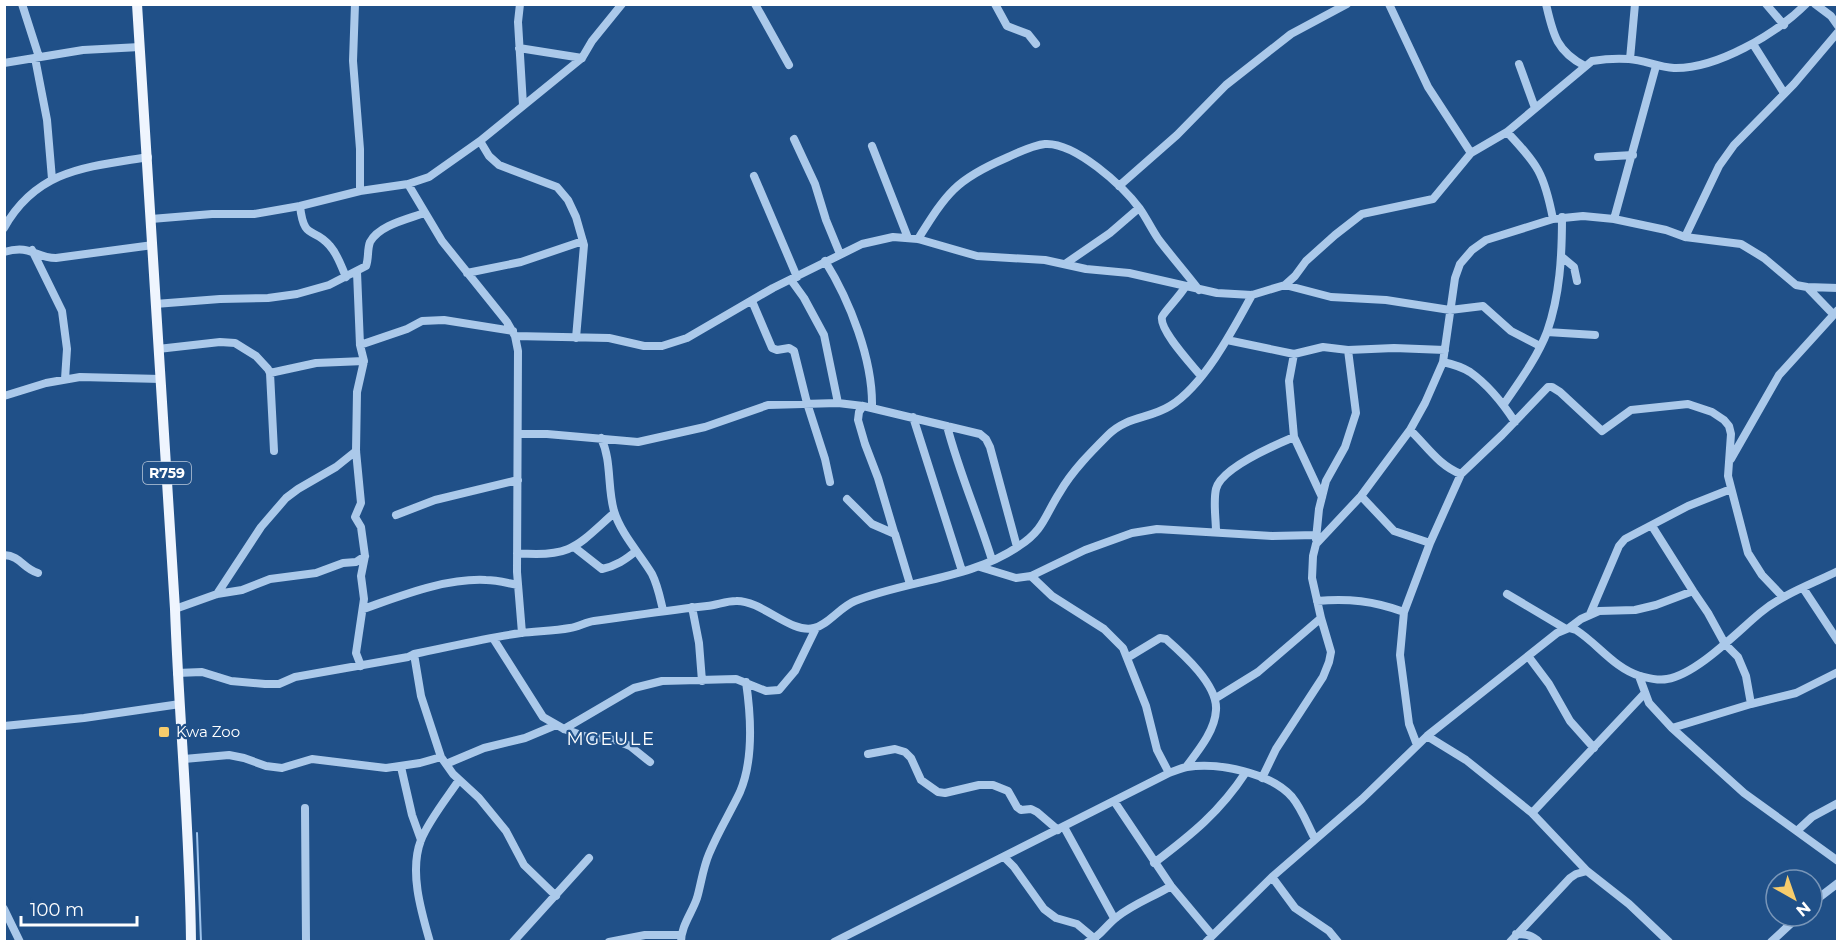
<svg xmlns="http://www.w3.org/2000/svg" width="1842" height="946" font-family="Montserrat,sans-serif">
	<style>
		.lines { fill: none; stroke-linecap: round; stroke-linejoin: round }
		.stream { stroke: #9fc4ec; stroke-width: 2 }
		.minor { stroke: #abc9ea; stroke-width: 8 }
		.major { stroke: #eff5fe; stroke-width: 10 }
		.poi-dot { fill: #f7cc6c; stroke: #205088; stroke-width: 2 }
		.labels { text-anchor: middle; stroke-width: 4.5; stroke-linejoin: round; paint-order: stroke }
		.shield { fill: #205088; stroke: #bccadb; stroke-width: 1.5 }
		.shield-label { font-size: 14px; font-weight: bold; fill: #fff }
		.poi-label { font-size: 15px; fill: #fff; stroke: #205088; text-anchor: start }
		.quarter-label { font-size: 18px; letter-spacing: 1.5px; fill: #fff; stroke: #205088 }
	</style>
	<rect width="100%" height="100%" fill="#205088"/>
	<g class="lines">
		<!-- stream -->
		<path class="stream" d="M197 833 201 942"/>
		<!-- minor -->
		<path class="minor" d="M22 4 39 57
			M355 4 353 61 360 149V191
			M520 4 518 22 523 105
			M755 4 789 65
			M995 4 1007 26 1028 34 1036 44
			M1389 4 1428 87 1471 153
			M1546 4C1553 34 1556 51 1585 66
			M1766 4 1784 25
			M1815 4 1831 16 1838 26
			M1753 44 1784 93
			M519 48 582 58
			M35 58 47 120 52 179
			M1630 59 1635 4
			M4 63 83 50 140 47
			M1519 64 1535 108
			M1507 132C1538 165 1544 173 1553 219
			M794 139 815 184 826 220 840 254
			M480 141 489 156 499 165 557 187 568 200 576 217 584 245 576 338
			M872 146 908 238
			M1598 157 1633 155
			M754 176 797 277
			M408 184 442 241 507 322 515 336 518 351 517 572 522 633
			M1119 186 1177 135 1226 85 1291 34 1347 4
			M300 206C304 242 314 226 330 246 338 255 341 266 346 277
			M151 219 212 214H254L300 206 360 191 408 184 429 177 480 141 582 58 592 41 622 4
			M1614 219 1656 66
			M4 228C37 169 87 167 148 157
			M1685 237 1719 166 1734 145 1794 84 1838 32
			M918 239C947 193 955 180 1006 158 1017 153 1033 145 1045 144 1075 142 1123 186 1140 209 1147 219 1152 230 1159 240 1172 257 1186 273 1199 290
			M32 250 62 311 67 349 65 379
			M4 252C32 244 34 258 56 258L153 245
			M1562 257 1574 267 1577 281
			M825 261C850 301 873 360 872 407
			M1065 264 1110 233 1139 208
			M357 272 360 345 364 361 357 392 356 451 361 503 355 517 361 527 365 556 361 576 364 599 356 653 361 666
			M467 273 521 262 583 241
			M791 280 804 298 824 335 838 403
			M1285 285 1331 297 1386 300 1450 310 1483 306 1511 331 1540 346
			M1185 287C1180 296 1163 313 1162 317 1159 330 1192 365 1201 376
			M1807 287 1838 288
			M752 301 772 348 777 350 789 348 794 351 807 403 825 459 830 482
			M155 304 220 299 268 298 297 294 329 285 366 266C369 258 367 250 370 242 379 225 408 219 424 213
			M1547 332 1595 335
			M515 336 609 338 644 346H662L687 338 773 288 862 244 893 237 918 239 977 256 1045 260 1086 269 1129 273 1217 293 1252 295 1285 285 1295 276 1306 261 1335 235 1362 214 1433 199 1471 153 1507 132 1592 61C1604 59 1616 58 1629 59 1644 60 1658 67 1674 68 1717 69 1776 34 1806 4
			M1227 340 1294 354 1323 347 1348 350 1394 348 1445 350
			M360 345 407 329 422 321 444 320 513 331
			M158 349 220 342 235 343 256 356 268 369 270 373 274 451
			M1294 354 1289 381 1294 437 1322 497
			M1443 362C1452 364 1462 367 1470 372 1487 384 1504 405 1515 422
			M270 373 316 363 364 361
			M4 396 46 383 80 377 161 379
			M1504 404C1519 382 1537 358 1547 332 1560 295 1562 256 1562 217
			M863 406 859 412 858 420 865 444 878 478 894 532
			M913 417 962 571
			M947 426C959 472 978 515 992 560
			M1410 430C1426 445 1439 466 1461 474
			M518 434H547L638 442 705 427 768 405 838 403 863 406 980 434 986 439 990 447 1017 547
			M601 438C612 461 607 486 614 511 621 534 640 554 652 574 658 586 660 598 663 610
			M1731 459 1779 375 1838 310
			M1361 496 1394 531 1430 543
			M847 499 872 524 895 534 910 584
			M396 515 435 500 518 480
			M1652 526 1693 591
			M1216 532C1216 519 1213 502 1216 489 1221 468 1275 445 1294 437
			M1316 539 1319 509 1326 481 1345 447 1356 413 1348 350
			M574 547 602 569C616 566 625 560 636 551
			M517 553C571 558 577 546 614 513
			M4 555C21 556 22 568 38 573
			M980 567 1016 578 1031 576 1085 550 1132 533 1157 529 1272 536 1316 535
			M1031 576 1052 596 1104 629 1123 648 1146 706 1157 750 1169 773
			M1803 588 1838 641
			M217 594 261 527 286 498 298 489 336 467 356 451
			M1507 594 1566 629
			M1317 601C1348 598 1374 601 1404 612
			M692 607 699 643 702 681
			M175 609 217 594 242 590 270 579 316 573 343 563 356 562 365 556
			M363 609C401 596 445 578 486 580 497 580 507 583 518 585
			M1590 614 1619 546 1625 539 1688 506 1731 489
			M1569 628 1581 619 1599 611 1635 610 1656 605 1693 591 1708 613 1725 644 1738 657 1746 676 1751 704 1796 693 1838 672
			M493 638 543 717 564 729 584 736 615 740 630 746 650 762
			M414 654 421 696 441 757 453 774 479 798 506 831 524 865 556 896
			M1528 656 1549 684 1570 721 1594 748
			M1127 658 1160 638 1166 639C1183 654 1218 685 1216 710 1215 731 1198 751 1186 767
			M177 673 202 672 231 681 265 684H279L295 677 408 657 414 654C449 647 485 638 521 633 537 631 554 631 570 628 578 627 586 622 594 621 632 616 669 610 707 606 717 605 726 601 736 601 762 600 790 634 814 628 828 625 840 607 855 601 908 580 971 579 1019 546 1044 530 1045 515 1060 492 1072 471 1091 452 1108 435 1127 416 1149 419 1170 406 1204 385 1233 330 1252 295
			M1639 676 1649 703 1672 728 1744 793 1838 861
			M1216 698 1258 672 1321 618
			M4 726 84 718 180 704
			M1672 728 1751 704
			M564 729 634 688 662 681 736 679 766 691 779 690 795 671 816 628
			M1427 736 1466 760 1532 813 1587 871 1629 904 1669 942
			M1417 745 1409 724 1400 655 1404 612 1430 543 1461 474 1502 435 1548 387H1552L1560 392 1602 431 1631 410 1688 404 1712 412 1724 420 1729 426 1731 434 1728 476 1748 553 1762 575 1783 597
			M868 754 895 749 905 752 911 758 921 780 938 792 945 793 979 785H993L1008 791 1017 807 1021 810 1031 809 1037 812 1058 830
			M184 759 229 755 244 758 266 766 282 768 312 759 386 768 420 763 441 757
			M446 764 484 748 525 738 556 725
			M401 767 412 815 421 840
			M1262 778 1276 749 1323 677 1329 662 1331 652 1321 618 1312 578 1313 556 1316 544 1361 496 1410 430 1425 403 1443 362 1455 278 1460 264 1472 250 1486 240 1553 219 1583 216 1614 219 1666 230 1685 237 1741 244 1764 258 1796 285 1807 287 1833 314
			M1114 801 1171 886 1212 935
			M305 808 306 942
			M1532 813 1644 694
			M1064 827 1114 918
			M1798 830 1812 817 1838 803
			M1004 857 1014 867 1044 909 1056 918 1077 924 1095 939
			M1154 863C1191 835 1220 812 1246 772
			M1272 877 1295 908 1329 931 1338 942
			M1812 903 1838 883
			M4 909 20 942
			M1516 934C1526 934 1532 935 1539 942
			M430 942C421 911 409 871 421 840 429 820 447 798 459 780
			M513 942 589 858
			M609 942 645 935H681
			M681 942C681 926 692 913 697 898 701 884 703 868 709 854 718 832 730 813 740 792 754 759 751 716 746 682
			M834 942 1169 773C1175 771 1181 768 1187 767 1218 762 1271 773 1292 797 1302 809 1308 826 1315 839
			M1088 942C1101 936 1106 925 1117 917 1133 904 1153 897 1171 886
			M1206 942 1272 877 1362 799 1427 736 1557 633 1569 628 1576 630C1598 644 1614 668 1640 676 1648 678 1658 681 1667 679 1697 674 1737 632 1760 613 1783 594 1812 584 1838 571
			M1510 942 1570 878 1576 874 1587 871
			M1771 942 1799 916"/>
		<!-- major -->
		<path class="major" d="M137 4 175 609C179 720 190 830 191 942"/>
	</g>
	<!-- markers -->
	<rect class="poi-dot" x="158" y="726" width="12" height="12" rx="3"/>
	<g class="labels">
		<!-- shield labels -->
		<rect class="shield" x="143" y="462" width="48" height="22" rx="4.5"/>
		<g class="shield-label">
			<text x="167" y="478">R759</text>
		</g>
		<!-- poi labels -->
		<g class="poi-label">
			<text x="176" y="737">Kwa Zoo</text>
		</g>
		<!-- quarter labels -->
		<g class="quarter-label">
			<text x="611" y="745">MGEULE</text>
		</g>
	</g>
	<!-- border -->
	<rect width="1842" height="946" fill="none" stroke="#ffffff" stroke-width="12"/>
	<!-- north arrow -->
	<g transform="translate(1794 898) rotate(140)"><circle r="28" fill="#205088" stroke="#7996b8" stroke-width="1.5"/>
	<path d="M0-4.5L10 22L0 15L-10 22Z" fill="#f7cc6c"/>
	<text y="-9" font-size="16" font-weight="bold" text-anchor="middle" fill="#ffffff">N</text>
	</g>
	<!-- scale -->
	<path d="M21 916v9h116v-9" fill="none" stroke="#ffffff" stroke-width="3"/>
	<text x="30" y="916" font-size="18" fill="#ffffff" stroke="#205088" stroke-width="4.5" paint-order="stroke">100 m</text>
</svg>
